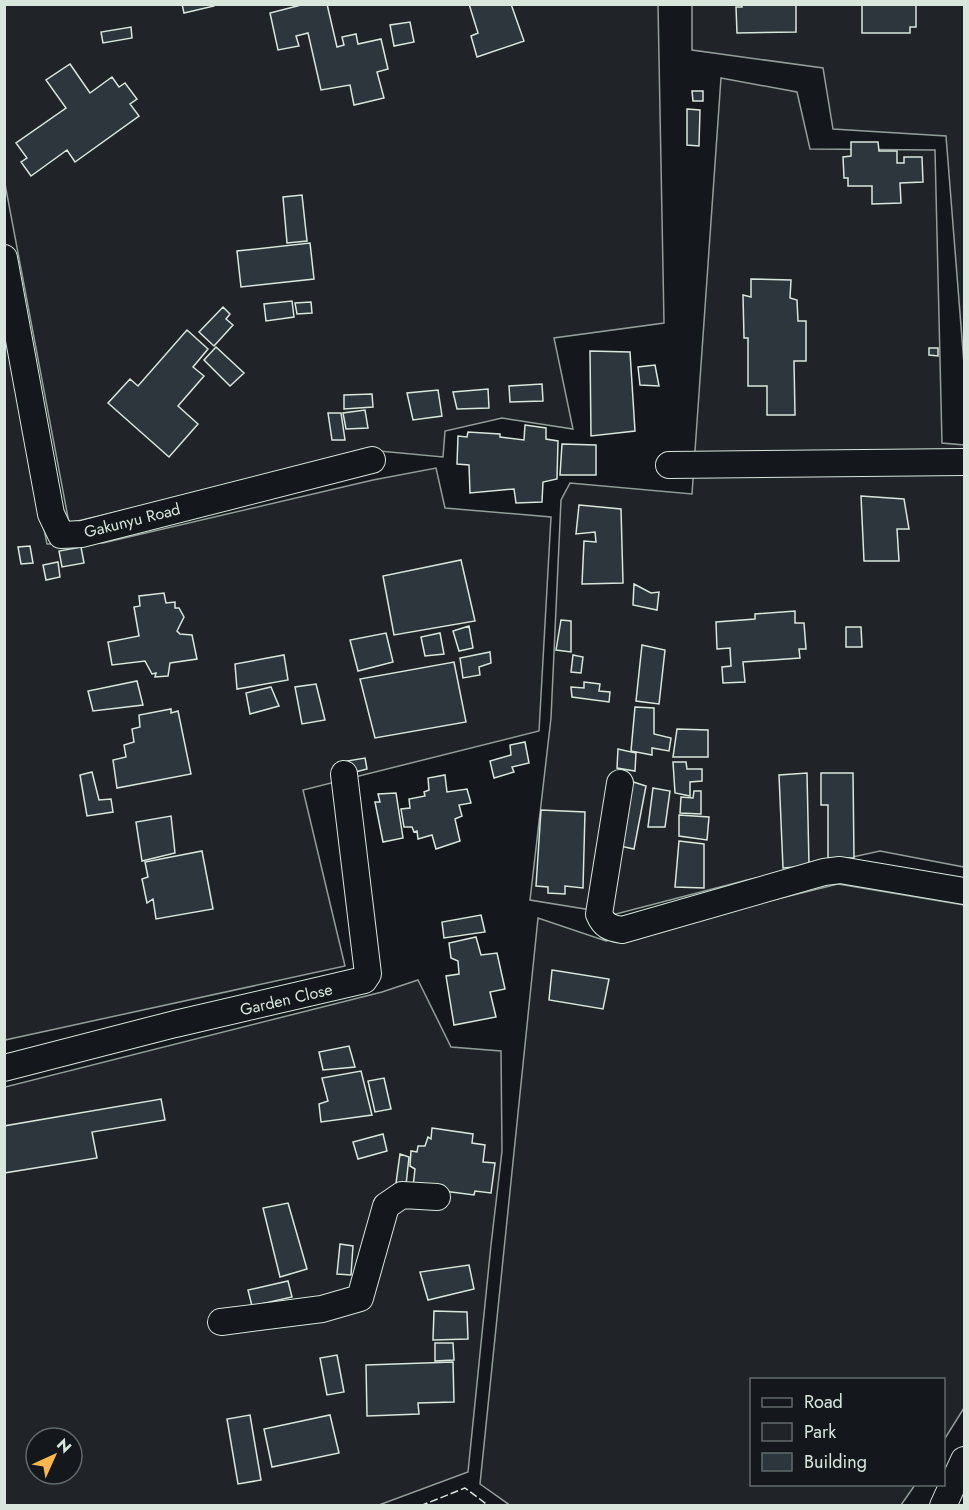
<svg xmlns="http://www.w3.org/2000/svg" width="969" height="1510" font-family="Jost,sans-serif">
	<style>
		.green { fill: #202428; stroke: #939e99; stroke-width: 1.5; fill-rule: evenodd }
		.building { fill: #2c363c; stroke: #d8e6dc; stroke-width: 1.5 }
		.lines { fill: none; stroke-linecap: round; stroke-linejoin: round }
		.minor-casing { stroke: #d8e6dc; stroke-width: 28 }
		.minor { stroke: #14181c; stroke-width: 26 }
		.fence { stroke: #d8e6dc; stroke-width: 1.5; stroke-dasharray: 8 3; stroke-linecap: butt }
		.labels { text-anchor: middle; stroke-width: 4.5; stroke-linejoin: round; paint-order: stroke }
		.street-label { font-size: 16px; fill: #d8e6dc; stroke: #14181c }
	</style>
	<rect width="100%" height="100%" fill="#14181c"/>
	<!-- green -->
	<path class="green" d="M4 5H658L664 323 554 338 573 429 502 418 445 431 443 457 379 451 69 523 5 184Z
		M692 5H964V364L946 136 833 129 823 68 692 50Z
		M721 78 797 92 810 149 935 150 942 443 964 445V867L880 851 747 880 616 914 530 900 551 718 561 500 570 483 692 494Z
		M4 327 47 544 103 543 373 480 436 468 445 508 551 517 539 731 303 790 345 966 5 1040Z
		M838 884 964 905V1408L944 1440V1380H752V1484L915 1485 901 1505 511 1506 480 1484 538 918 606 941Z
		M418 980 451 1047 501 1051 502 1151 491 1245 468 1472 379 1505 5 1506V1087L382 992ZM36 1438H72V1474H36Z"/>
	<!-- building -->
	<path class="building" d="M182 4H214V6L184 13Z
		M305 4H327L337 47 344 45 342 37 356 34 358 44 381 39 388 69 377 72 384 98 354 105 350 85 321 90 308 33 296 36 299 46 278 50 270 13Z
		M469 4H511L524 41 477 57 471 36 478 33Z
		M742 4H796V32L737 33 736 7H742Z
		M862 4H916V27H910V33H862Z
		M410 22 414 42 394 46 390 25Z
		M131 27 132 38 103 43 101 32Z
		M70 64 90 93 112 77 119 87 125 83 137 99 130 104 139 116 75 162 67 150 31 176 21 162 27 158 16 143 66 108 46 80Z
		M692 91H703V101H693Z
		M687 109 700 110 699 146 687 145Z
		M851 142H878L879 151H897V163H904V157H922L923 182 900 183 901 203 872 204V186H848V178H844L843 157 851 156Z
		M302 195 307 241 287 243 283 197Z
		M310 243 314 279 241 287 237 251Z
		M751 279 791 280 790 298 797 300 798 321H806V361H794L795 415H767V386H748V338H744L743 295 751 297Z
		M292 301 294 317 266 321 264 304Z
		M311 302 312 313 297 314 295 303Z
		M223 307 230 314 226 319 233 325 214 346 199 332Z
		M187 330 208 349 193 367 204 376 178 406 198 424 169 457 108 403 130 379 138 386Z
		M216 347 244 373 230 386 204 360Z
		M929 348H938V356L929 355Z
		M590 351 630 352 635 431 591 436Z
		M655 365 659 386 640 385 638 367Z
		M542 384 543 401 510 402 509 386Z
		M488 389 489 408 457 409 453 392Z
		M438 390 442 416 413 420 407 393Z
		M372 394 373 407 344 409V395Z
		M365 410 368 428 346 429 343 413Z
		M328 413H341L345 440H332Z
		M525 425 546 428V439L558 441 557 479 543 482 542 502 516 503 514 489 470 493 469 465 457 464 458 436 467 437 468 432 500 434V437L524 440Z
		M562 444 596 445V475H560Z
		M861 496 904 499 909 529H897L899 561H864Z
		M579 505 621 509 623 583 582 584 584 541 596 542 595 532 576 534Z
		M30 546 33 563 21 564 18 547Z
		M81 547 84 563 62 567 59 551Z
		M461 560 475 621 394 635 383 576Z
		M58 562 60 577 46 580 43 565Z
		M634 584 651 593 659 592 657 610 633 605Z
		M164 593 166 603 175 602V608H179L184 617 177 631 180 634 192 635 197 659 170 663 168 676 155 677 156 673 152 674 145 661 112 665 108 642 139 636 134 607 140 606 139 596Z
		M795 611V623H804L806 649H799L800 658 743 662 745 682 723 683 722 667 731 666 730 648 717 649 716 622 755 619V614Z
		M561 620 571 621V652L556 650Z
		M469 626 473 648 459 651 453 631Z
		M846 627H861L862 647H846Z
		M386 633 393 662 358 671 350 640Z
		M440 633 444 654 425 656 421 637Z
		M642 645 665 650 659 704 636 701Z
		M490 652 491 663 479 667 480 675 463 678 460 658Z
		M284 655 288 680 237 689 235 664Z
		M573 655 583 657 581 673 571 672Z
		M454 662 466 722 375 738 360 679Z
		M137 681 143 705 93 711 88 691Z
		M584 682 600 684 599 691 610 692 609 702 572 697 571 687 584 688Z
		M316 684 325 720 302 724 295 687Z
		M271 687 279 706 250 714 246 693Z
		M635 707 654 708V734L671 738 669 751 652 748V755L631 751Z
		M171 709V713L178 711 191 774 117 788 113 760 126 757 124 745 134 742 132 729 140 727 139 715Z
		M677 729 708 730V757H673Z
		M525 742 529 763 512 767 514 772 494 778 490 761 511 755 510 745Z
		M618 749 636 753 635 771 617 768Z
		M365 758 367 769 351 773 347 761Z
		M673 762H686L687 769H702V781L690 782V796L675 793Z
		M92 772 99 800 111 799 113 812 87 816 80 775Z
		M807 773 809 866 783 868 779 775Z
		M821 773H853L854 858H828V805H821Z
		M445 775 447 792 467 789 471 803 459 805 462 816 455 819 460 841 436 849 432 835 418 839 417 831 414 832 412 827H404L401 809 410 808 409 799 425 796 424 792 429 790 428 778Z
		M627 780 646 786 634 849 620 846Z
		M653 788 670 791 665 827H648Z
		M694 791H701V814L680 813 681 797 693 798Z
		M396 793 403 838 383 842 375 802H380L378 794Z
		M541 810 585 812 583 888 565 886V894L548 893V887L536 886Z
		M679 815 709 817 707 840 679 836Z
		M171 816 175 853 142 861 136 822Z
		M679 841 704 844V888L675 887Z
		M202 851 213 909 156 919 153 899 147 903 142 879 148 877 145 862Z
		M481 915 485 932 444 938 442 922Z
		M476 937 481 955 497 953 505 989 490 992 496 1017 454 1025 446 976 459 974 458 961 451 958 449 943Z
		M552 970 609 979 603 1009 549 1000Z
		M349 1046 355 1067 323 1070 319 1052Z
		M361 1071 372 1115 321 1122 319 1104 328 1101 322 1078Z
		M384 1078 391 1109 375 1112 368 1081Z
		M161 1099 165 1120 92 1132 97 1158 4 1173V1126Z
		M432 1128 473 1134 472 1143 485 1145 483 1162 495 1163 491 1193 475 1191 474 1195 413 1187 415 1169 410 1166 411 1151 417 1152 418 1146H425L428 1137 431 1139Z
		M383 1134 387 1151 358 1159 353 1142Z
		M400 1154 409 1157 406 1185 396 1183Z
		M288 1203 307 1269 280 1277 263 1208Z
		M340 1244 353 1246 351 1275 337 1274Z
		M469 1265 474 1289 428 1300 420 1272Z
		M288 1281 292 1297 252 1306 248 1290Z
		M434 1311 467 1312 468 1339 433 1340Z
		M435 1343H453L454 1360 435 1361Z
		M337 1355 344 1392 327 1395 320 1358Z
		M453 1362 454 1402 418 1403 419 1414 367 1416 366 1365Z
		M250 1415 261 1480 238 1484 227 1419Z
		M330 1415 339 1453 272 1467 264 1429Z"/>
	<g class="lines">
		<!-- minor casing -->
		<g class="minor-casing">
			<path id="minor" d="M4 258 51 514 61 535 82 534 372 460
				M669 465 964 462
				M620 783 599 914C604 926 610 928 622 930L824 872 840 870 964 891
				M4 1068 175 1024 364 980 368 974 344 774
				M221 1322 322 1309 360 1298 386 1206 402 1195 437 1197
				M943 1506 964 1460"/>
		</g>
		<!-- minor -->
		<use href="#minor" class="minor"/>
		<!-- fence -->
		<path class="fence" d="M420 1506 465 1488 489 1506"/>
	</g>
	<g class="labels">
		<!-- street labels -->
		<g class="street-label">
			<text transform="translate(132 520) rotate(-14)" y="6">Gakunyu Road</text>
			<text transform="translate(286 999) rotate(-13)" y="6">Garden Close</text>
		</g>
	</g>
	<!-- border -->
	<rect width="969" height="1510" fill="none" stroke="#d8e6dc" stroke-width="12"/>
	<!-- legend -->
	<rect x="750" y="1378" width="195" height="108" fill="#14181c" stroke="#626a69" stroke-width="1.5"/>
	<rect x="762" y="1398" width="30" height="9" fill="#14181c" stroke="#626a69" stroke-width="1.5"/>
	<text x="804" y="1408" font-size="18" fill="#d8e6dc">Road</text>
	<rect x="762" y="1423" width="30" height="18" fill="#202428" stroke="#626a69" stroke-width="1.5"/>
	<text x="804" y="1438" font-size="18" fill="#d8e6dc">Park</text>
	<rect x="762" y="1453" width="30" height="18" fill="#2c363c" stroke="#626a69" stroke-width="1.5"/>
	<text x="804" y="1468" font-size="18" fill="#d8e6dc">Building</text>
	<!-- north arrow -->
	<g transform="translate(54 1456) rotate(45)"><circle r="28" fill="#14181c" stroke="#626a69" stroke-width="1.5"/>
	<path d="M0-4.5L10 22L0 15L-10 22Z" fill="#ffb74d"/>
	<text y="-9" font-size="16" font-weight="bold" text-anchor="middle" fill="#d8e6dc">N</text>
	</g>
</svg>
